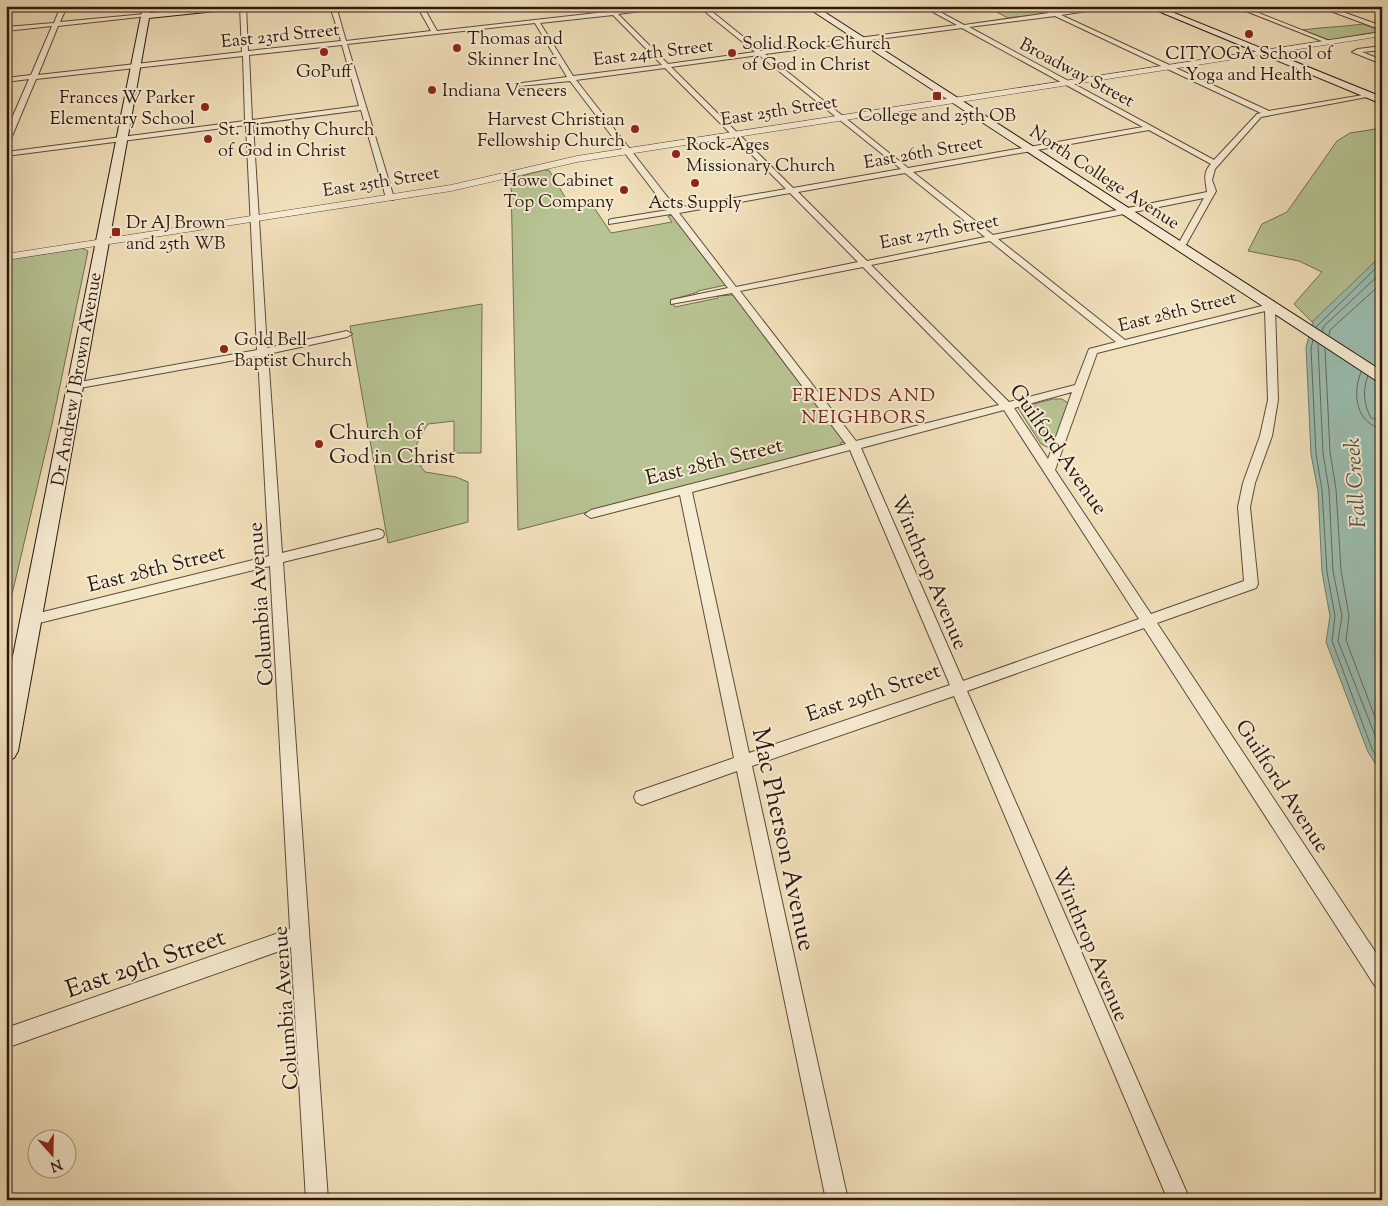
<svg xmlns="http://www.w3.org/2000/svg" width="1388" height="1206" font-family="'Sorts Mill Goudy',serif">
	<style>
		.green { fill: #b7c392; stroke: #726d50 }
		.water { fill: #9bbeb0; stroke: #6f7b70 }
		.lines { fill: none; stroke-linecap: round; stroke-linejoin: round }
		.shore { stroke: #646a60; stroke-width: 1 }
		.minor-casing { stroke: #5d4a3a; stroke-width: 2 }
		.tertiary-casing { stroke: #5d4a3a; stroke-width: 1 }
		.secondary-casing { stroke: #2c170f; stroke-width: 2 }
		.minor { fill: #f6ecd3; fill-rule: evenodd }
		.tertiary { fill: #f6ecd3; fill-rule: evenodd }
		.secondary { fill: #f6ecd3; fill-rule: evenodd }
		.poi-dot { fill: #8f2418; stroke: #f6ecd3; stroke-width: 2 }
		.labels { text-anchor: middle; stroke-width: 4; stroke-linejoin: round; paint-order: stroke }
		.far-street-label { font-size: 18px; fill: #2c170f; stroke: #f6ecd3 }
		.far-poi-label { font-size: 18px; fill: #2c170f; stroke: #f6ecd3; text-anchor: start }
		.far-neighbourhood-label { font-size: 19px; letter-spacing: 1px; fill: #7a1f14; stroke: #f6ecd3 }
		.poi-label { font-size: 21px; fill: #2c170f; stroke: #f6ecd3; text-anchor: start }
		.street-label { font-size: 21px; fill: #2c170f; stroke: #f6ecd3 }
		.water-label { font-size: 22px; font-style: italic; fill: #535147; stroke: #f6ecd3 }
		.near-street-label { font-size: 25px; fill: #2c170f; stroke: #f6ecd3 }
	</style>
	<rect width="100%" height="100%" fill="#f1e1bb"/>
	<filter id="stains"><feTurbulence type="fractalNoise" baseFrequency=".004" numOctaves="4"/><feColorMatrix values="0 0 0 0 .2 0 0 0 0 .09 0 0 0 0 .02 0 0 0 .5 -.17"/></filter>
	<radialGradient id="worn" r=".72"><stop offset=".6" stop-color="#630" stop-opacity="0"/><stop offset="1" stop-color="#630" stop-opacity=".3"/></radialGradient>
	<!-- green -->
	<path class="green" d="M985 6H1028L1044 14 1008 18Z
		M1363 24 1382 31 1329 40 1302 30C1323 27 1342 27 1363 24Z
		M1382 128V255L1313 323 1294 304 1322 272 1299 261 1248 251 1262 224 1287 212 1337 141 1350 133Z
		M544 170H549L572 209 593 206 611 233 672 222 668 216 672 215 726 285 698 291V292L671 300 675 307 718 298 717 296 733 295 840 435 844 442 840 443 841 446 518 530 511 179Z
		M82 248 88 251 52 424 6 620V260Z
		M482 304 481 453H454V421L428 424C415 444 410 452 425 472L456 477 468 482V522L388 543 350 326Z
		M1053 399H1062L1068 403V406L1054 447H1047L1041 444 1018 408Z"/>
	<!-- water -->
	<path class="water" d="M1382 255V375C1371 392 1376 399 1382 418V774L1368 752 1326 642 1330 616 1322 572 1318 491 1311 454 1306 347 1313 321Z"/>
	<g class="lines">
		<!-- shore -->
		<path class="shore" d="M1316 327 1382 262
			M1322 331 1324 326 1382 272
			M1329 335 1330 330 1382 283
			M1313 340 1311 348 1316 454 1322 490 1327 572 1335 616 1332 641 1372 749 1382 765
			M1318 344 1323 453 1329 490 1333 571 1342 616 1338 641 1382 753
			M1325 348 1330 452 1336 489 1341 570 1349 616 1346 640 1382 736
			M1361 372C1352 394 1356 423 1382 429
			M1368 376C1362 390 1364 405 1371 418L1382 422"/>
		<!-- minor casing -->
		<g class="minor-casing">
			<path id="minor" d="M61 6H67L60 22 145 14 148 16 58 26 38 75 242 52 240 6H246L248 51 341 41 330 6H336L346 41 431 31 417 6H423L437 31 659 6H679L618 14 668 64 755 52 698 6H705L761 51 957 25 922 6H929L964 25 1049 13 1035 6C1044 6 1051 12 1058 12 1078 12 1098 6 1119 6L1061 15 1269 111 1369 94 1370 95 1367 97 1261 117 1215 169 1212 180 1216 191 1183 250 1176 248 1204 198 998 239 1125 340 1270 304 1275 307 1278 400 1272 436 1255 483 1250 507 1258 584 1256 588 1157 623 1382 962V988L1375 986 1144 628 967 691 1190 1200H1168L954 696 752 766 848 1200H826L737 771 642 805 636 802 634 797 636 792 734 758 680 495 591 518 585 514 591 510 846 444 732 293 671 304V300L728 288 671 214 609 224V220L612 219 668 210 570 81 520 86V84L522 83 567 77 535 23 347 44 394 198 393 200 386 198 361 110 253 124 267 348 347 331 352 334 347 337 268 354 282 553 378 529 383 531 384 534 383 537 378 539 283 562 328 1200H306L291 947 6 1048V1028L290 929 270 566 31 625 26 624 24 620 26 616 31 615 269 556 258 356 74 389 69 386 74 383 257 350 246 125 6 156V152L245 121 243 56 36 79 10 141 6 143V132L29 79 6 82V78L31 75 52 26 6 31V27L54 23ZM613 15 662 65 573 76 540 23ZM1055 16 1261 113 1257 114 1214 160 969 27ZM962 28 1143 127 908 168 765 54ZM342 45 359 106 252 120 249 55ZM759 55 901 169 793 188 671 67ZM665 68 786 189 676 208 576 80ZM1149 130 1211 164C1202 173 1206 182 1207 192L993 235 913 172ZM905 173 985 237 867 261 798 192ZM790 193 858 262 736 287 679 213ZM990 241 1116 342 1089 349 1075 385 1009 402 871 265ZM863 267 999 405 856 441 740 291ZM1265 311 1268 400 1260 436 1243 483 1238 507 1244 581 1151 614 1055 470 1097 353ZM1072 392 1048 459 1014 408ZM1004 410 1139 619 963 681 861 448ZM850 450 950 685 749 753 692 492Z
				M1233 6H1241L1332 42 1327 43Z
				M1317 6H1326L1382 26V30Z
				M1382 46V50L1362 52 1382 60V64L1352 52 1358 49Z"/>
		</g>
		<!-- tertiary casing -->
		<g class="tertiary-casing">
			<path id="tertiary" d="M1382 32V36L577 162 451 191 6 260V254L451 185 577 156Z"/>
		</g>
		<!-- secondary casing -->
		<g class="secondary-casing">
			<path id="secondary" d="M143 6H151L150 13 218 6H248L244 8 149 18 18 751 14 758 6 761V691Z
				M805 6H815L1382 371V383L1377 381Z
				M1146 6H1157L1382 97V104Z"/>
		</g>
		<!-- minor -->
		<use href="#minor" class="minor"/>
		<!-- tertiary -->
		<use href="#tertiary" class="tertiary"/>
		<!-- secondary -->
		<use href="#secondary" class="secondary"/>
	</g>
	<!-- markers -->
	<g class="poi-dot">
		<circle cx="1249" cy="34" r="5"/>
		<circle cx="457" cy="48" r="5"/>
		<circle cx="324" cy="52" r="5"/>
		<circle cx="732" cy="53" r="5"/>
		<circle cx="432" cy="90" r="5"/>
		<rect x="932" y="91" width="10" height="10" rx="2.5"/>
		<circle cx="205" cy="107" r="5"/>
		<circle cx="635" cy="129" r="5"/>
		<circle cx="208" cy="139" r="5"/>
		<circle cx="676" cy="154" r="5"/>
		<circle cx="695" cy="183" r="5"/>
		<circle cx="624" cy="190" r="5"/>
		<rect x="111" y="227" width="10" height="10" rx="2.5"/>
		<circle cx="224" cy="349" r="5"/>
		<circle cx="319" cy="444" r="5"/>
	</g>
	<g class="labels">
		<!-- far-street labels -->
		<g class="far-street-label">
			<text transform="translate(280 35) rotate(-6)" y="6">East 23rd Street</text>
			<text transform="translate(653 52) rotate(-7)" y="6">East 24th Street</text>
			<text transform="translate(1077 72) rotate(28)" y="6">Broadway Street</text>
			<text transform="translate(779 110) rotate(-9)" y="6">East 25th Street</text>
			<text transform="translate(923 152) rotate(-10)" y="6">East 26th Street</text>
			<text transform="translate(1105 177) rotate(33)" y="6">North College Avenue</text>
			<text transform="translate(381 181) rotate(-9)" y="6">East 25th Street</text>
			<text transform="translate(939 231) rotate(-11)" y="6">East 27th Street</text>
			<text transform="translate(1177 311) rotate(-14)" y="6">East 28th Street</text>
			<text transform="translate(76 379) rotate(-80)" y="6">Dr Andrew J Brown Avenue</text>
		</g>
		<!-- far-poi labels -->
		<g class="far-poi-label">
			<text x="467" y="44">Thomas and<tspan x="467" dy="21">Skinner Inc</tspan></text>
			<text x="742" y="49">Solid Rock Church<tspan x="742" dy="21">of God in Christ</tspan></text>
			<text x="1249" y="59" text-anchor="middle">CITYOGA School of<tspan x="1249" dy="21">Yoga and Health</tspan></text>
			<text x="324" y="77" text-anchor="middle">GoPuff</text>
			<text x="442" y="96">Indiana Veneers</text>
			<text x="195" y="103" text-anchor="end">Frances W Parker<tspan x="195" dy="21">Elementary School</tspan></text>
			<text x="937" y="121" text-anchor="middle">College and 25th OB</text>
			<text x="625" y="125" text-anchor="end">Harvest Christian<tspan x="625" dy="21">Fellowship Church</tspan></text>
			<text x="218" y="135">St. Timothy Church<tspan x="218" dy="21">of God in Christ</tspan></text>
			<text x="686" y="150">Rock-Ages<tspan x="686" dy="21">Missionary Church</tspan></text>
			<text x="614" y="186" text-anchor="end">Howe Cabinet<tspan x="614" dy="21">Top Company</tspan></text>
			<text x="695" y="208" text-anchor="middle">Acts Supply</text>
			<text x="126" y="228">Dr AJ Brown<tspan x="126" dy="21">and 25th WB</tspan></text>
			<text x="234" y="345">Gold Bell<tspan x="234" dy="21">Baptist Church</tspan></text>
		</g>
		<!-- far-neighbourhood labels -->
		<g class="far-neighbourhood-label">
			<text x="864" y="401">FRIENDS AND<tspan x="864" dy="22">NEIGHBORS</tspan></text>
		</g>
		<!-- poi labels -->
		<g class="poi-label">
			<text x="329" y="439">Church of<tspan x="329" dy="24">God in Christ</tspan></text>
		</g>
		<!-- street labels -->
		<g class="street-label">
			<text transform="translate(1059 449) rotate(55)" y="7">Guilford Avenue</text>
			<text transform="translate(714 461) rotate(-14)" y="7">East 28th Street</text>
			<text transform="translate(156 568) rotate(-14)" y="7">East 28th Street</text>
			<text transform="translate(930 572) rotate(67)" y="7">Winthrop Avenue</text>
			<text transform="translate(260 604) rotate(-94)" y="7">Columbia Avenue</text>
			<text transform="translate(873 692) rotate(-19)" y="7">East 29th Street</text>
			<text transform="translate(1283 786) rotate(57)" y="7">Guilford Avenue</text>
			<text transform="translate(1091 944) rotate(67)" y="7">Winthrop Avenue</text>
			<text transform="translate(285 1008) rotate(-94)" y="7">Columbia Avenue</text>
		</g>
		<!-- water labels -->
		<g class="water-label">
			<text transform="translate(1354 483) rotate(-94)" y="8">Fall Creek</text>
		</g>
		<!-- near-street labels -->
		<g class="near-street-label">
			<text transform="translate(785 839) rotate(78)" y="9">Mac Pherson Avenue</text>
			<text transform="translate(145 962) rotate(-19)" y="9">East 29th Street</text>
		</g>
	</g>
	<!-- margin -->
	<rect width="1388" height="1206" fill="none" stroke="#f1e1bb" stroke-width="25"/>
	<rect x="8" y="8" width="1373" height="1191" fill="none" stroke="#2c170f" stroke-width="2.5"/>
	<rect x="12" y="12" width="1363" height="1181" fill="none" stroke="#2c170f"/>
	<!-- north arrow -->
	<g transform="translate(52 1154) rotate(160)"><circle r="24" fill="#f6ecd3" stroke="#a59785"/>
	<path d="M0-4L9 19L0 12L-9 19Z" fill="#8f2418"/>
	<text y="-8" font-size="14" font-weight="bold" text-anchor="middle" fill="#2c170f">N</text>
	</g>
	<rect width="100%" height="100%" filter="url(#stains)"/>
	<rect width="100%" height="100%" fill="url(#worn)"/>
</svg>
